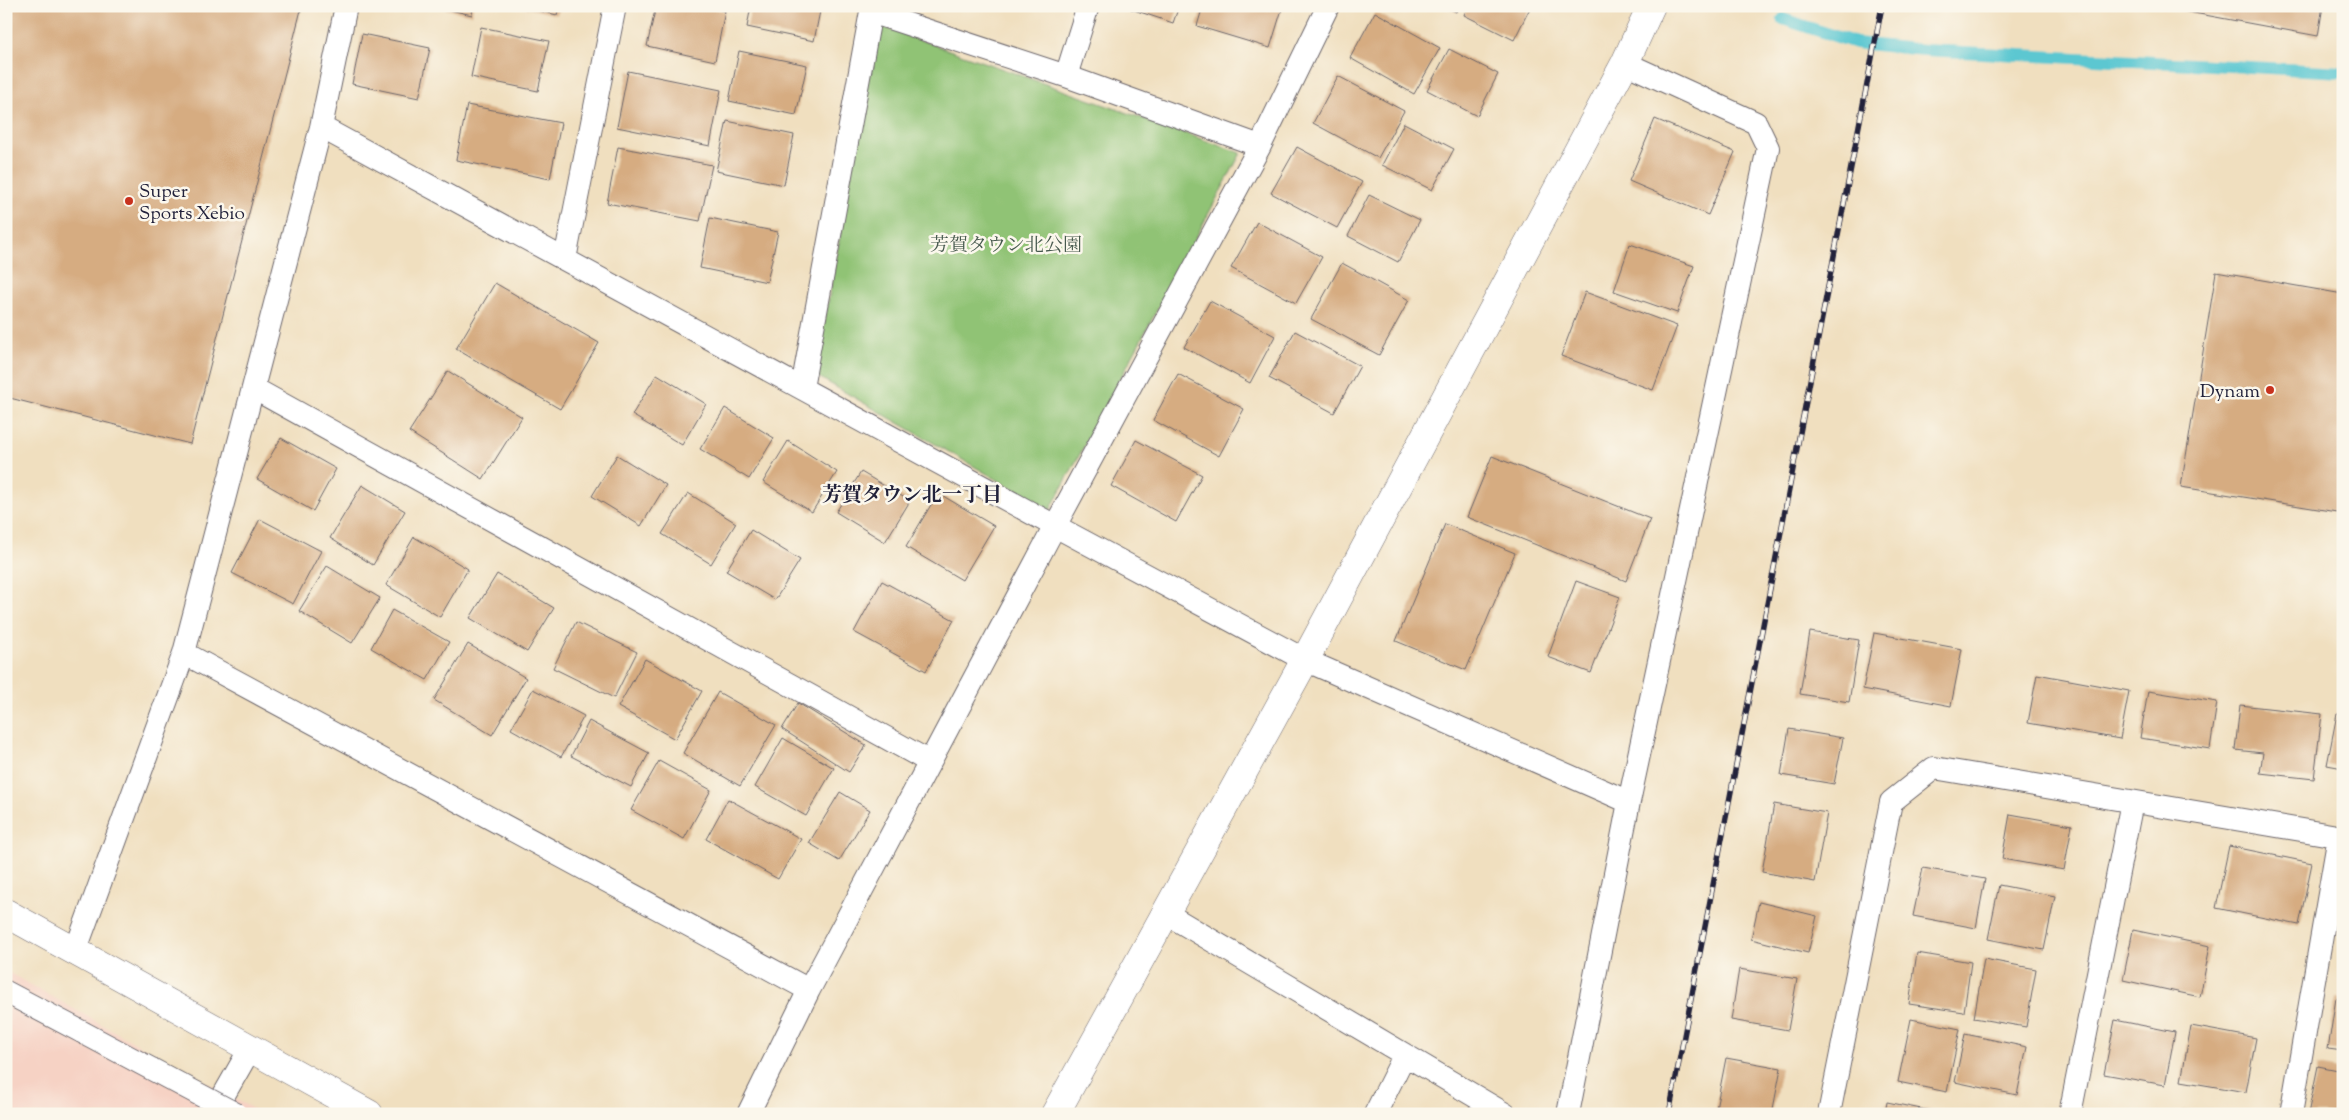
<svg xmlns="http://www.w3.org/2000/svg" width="2349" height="1120" font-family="'Sorts Mill Goudy','Noto Serif JP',serif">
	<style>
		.built { fill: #f6d2c4 }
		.green { fill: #90c374; stroke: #597258 }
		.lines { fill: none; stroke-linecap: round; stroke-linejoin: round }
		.stream { stroke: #5bc7d1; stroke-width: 12 }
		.building { fill: #d6ac81 }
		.service-casing { stroke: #6a6469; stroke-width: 24 }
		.minor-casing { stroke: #6a6469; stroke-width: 29 }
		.service { stroke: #fff; stroke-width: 22 }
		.minor { stroke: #fff; stroke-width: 28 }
		.rail-casing { stroke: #22223b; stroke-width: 5.5 }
		.rail { stroke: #fbf7ec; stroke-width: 4; stroke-dasharray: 11; stroke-linecap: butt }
		.service-bridge-casing { stroke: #6a6469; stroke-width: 24; stroke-linecap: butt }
		.service-bridge { stroke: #fff; stroke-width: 22 }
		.poi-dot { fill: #c8321e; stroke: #fbf7ec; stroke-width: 2 }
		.labels { text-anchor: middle; stroke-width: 5; stroke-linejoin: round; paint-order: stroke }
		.poi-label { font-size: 19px; fill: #22223b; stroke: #fbf7ec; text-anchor: start }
		.park-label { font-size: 19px; fill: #485a4f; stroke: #fbf7ec }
		.neighbourhood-label { font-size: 20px; font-weight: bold; fill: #22223b; stroke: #fbf7ec }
	</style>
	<rect width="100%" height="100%" fill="#fbf7ec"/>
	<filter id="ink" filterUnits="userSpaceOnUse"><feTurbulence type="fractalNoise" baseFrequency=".02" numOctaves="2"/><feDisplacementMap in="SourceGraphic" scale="10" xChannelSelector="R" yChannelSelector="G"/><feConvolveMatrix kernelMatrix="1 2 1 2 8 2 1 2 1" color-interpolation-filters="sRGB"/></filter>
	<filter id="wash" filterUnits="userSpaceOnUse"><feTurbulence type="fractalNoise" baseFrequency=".0096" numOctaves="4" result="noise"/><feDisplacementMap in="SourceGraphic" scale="20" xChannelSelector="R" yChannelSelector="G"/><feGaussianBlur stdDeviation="1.12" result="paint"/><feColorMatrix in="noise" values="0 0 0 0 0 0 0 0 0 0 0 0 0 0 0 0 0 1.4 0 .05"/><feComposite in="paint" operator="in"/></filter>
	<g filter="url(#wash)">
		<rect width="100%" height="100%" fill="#f0dfbf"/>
		<!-- built -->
		<path class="built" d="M6 971 262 1114H6Z"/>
		<!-- green -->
		<path class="green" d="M878 25 1241 153 1050 510 815 375Z"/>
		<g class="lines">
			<!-- stream -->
			<path class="stream" d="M1783 19 1856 43 1925 50 2343 72"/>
		</g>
		<g id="blocks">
			<!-- building -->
			<path class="building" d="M6 6H302L190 444 6 397Z
				M433 6H473L472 15Z
				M519 6H559L557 15Z
				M656 6H704L725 11 715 61 647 46Z
				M751 6H821L814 41 747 27Z
				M1122 6H1179L1173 23Z
				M1203 6H1283L1270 48 1197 26Z
				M1445 6H1460L1456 12Z
				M1468 6H1531L1514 40 1464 15Z
				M2156 6H2323L2318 36Z
				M1375 12 1440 48 1414 94 1350 58Z
				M481 27 549 41 538 91 471 77Z
				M362 34 430 48 419 98 352 84Z
				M1449 49 1498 74 1477 116 1427 90Z
				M739 51 807 65 796 115 729 101Z
				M628 71 721 90 710 146 617 127Z
				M1338 76 1404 111 1378 158 1313 123Z
				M467 105 561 123 550 179 456 160Z
				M1655 119 1735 152 1708 215 1629 181Z
				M727 121 794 135 784 185 716 171Z
				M1404 123 1454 149 1432 190 1382 165Z
				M618 147 712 165 700 221 607 203Z
				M1297 147 1362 182 1337 228 1271 193Z
				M1369 195 1420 220 1398 262 1348 236Z
				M710 218 778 232 767 282 700 268Z
				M1257 222 1322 257 1296 303 1231 268Z
				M1630 244 1694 266 1677 313 1614 291Z
				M1342 263 1409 300 1379 355 1311 319Z
				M2216 272 2343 294V513L2181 487Z
				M495 283 599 343 560 409 456 349Z
				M1585 292 1677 326 1653 390 1561 356Z
				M1210 301 1275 336 1250 383 1184 347Z
				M1295 331 1360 366 1334 413 1269 378Z
				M448 371 522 417 483 479 409 432Z
				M657 374 706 404 682 445 632 415Z
				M1178 374 1244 409 1219 456 1153 420Z
				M725 408 774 438 749 479 700 449Z
				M281 438 336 469 313 511 257 479Z
				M1136 440 1202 475 1176 522 1111 486Z
				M788 441 837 472 812 512 763 482Z
				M617 455 666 485 641 526 592 496Z
				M1492 456 1650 519 1626 581 1467 517Z
				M861 472 910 501 885 542 836 512Z
				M362 485 405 511 373 565 330 538Z
				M688 493 736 523 711 564 662 534Z
				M938 493 994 526 962 580 906 547Z
				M260 519 321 551 293 604 232 573Z
				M1445 524 1515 553 1466 670 1396 641Z
				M751 530 800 560 775 600 726 571Z
				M414 537 468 569 440 617 386 585Z
				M327 566 380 598 352 643 299 611Z
				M497 574 554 608 527 652 470 618Z
				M882 581 954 620 926 671 854 632Z
				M1576 581 1620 597 1591 673 1548 657Z
				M392 610 449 642 427 680 371 648Z
				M576 622 637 652 614 698 553 668Z
				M1810 632 1859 640 1849 702 1800 694Z
				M1874 633 1962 649 1951 706 1863 689Z
				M468 644 526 678 492 735 434 700Z
				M645 659 702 691 675 739 618 707Z
				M2037 674 2129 691 2120 739 2028 723Z
				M533 689 584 716 561 757 511 729Z
				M2148 691 2217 702 2210 749 2140 738Z
				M718 692 776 725 740 786 683 753Z
				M798 703 866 745 849 772 782 729Z
				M2240 705 2322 714 2314 779 2260 773 2263 753 2235 750Z
				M2337 714 2343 715V768L2327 765Z
				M589 721 649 753 631 787 571 756Z
				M1789 729 1843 738 1834 784 1781 775Z
				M783 738 834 768 806 816 755 787Z
				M659 761 711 790 684 839 631 810Z
				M840 792 870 810 839 861 809 843Z
				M728 799 801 839 778 879 706 839Z
				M1774 804 1827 813 1815 882 1762 872Z
				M2010 814 2072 825 2064 870 2002 859Z
				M2229 846 2312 863 2299 925 2216 908Z
				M1923 868 1985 879 1976 928 1913 916Z
				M1999 885 2055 896 2044 950 1988 939Z
				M1759 902 1817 916 1808 953 1751 939Z
				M2133 930 2210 946 2200 997 2123 980Z
				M1917 953 1971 962 1964 1012 1909 1004Z
				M1984 959 2036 969 2026 1027 1974 1018Z
				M1739 969 1797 979 1788 1030 1731 1020Z
				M2336 998 2343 999V1051L2328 1049Z
				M1911 1019 1960 1029 1947 1092 1898 1082Z
				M2115 1020 2175 1032 2165 1085 2104 1074Z
				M2191 1026 2256 1038 2246 1092 2181 1081Z
				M1965 1034 2027 1047 2017 1095 1955 1082Z
				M1726 1058 1781 1068 1772 1114H1715Z
				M2318 1066 2343 1071V1114H2308Z
				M1887 1102 1936 1112V1114H1885Z
				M2183 1110 2197 1113V1114H2182Z"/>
		</g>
	</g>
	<g filter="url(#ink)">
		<use href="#blocks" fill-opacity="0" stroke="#6a6469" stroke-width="1"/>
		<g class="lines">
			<!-- service casing -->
			<g class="service-casing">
				<path id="service" d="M871 12 1066 76 1260 146
					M1066 76 1088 6
					M321 127 1055 526 1305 660 1629 802
					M565 259 615 6
					M253 388 930 762
					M802 388 872 6
					M184 653 809 990
					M1167 914 1505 1114
					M75 952 184 653 321 127 346 6
					M6 992 82 1032
					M213 1114 250 1049
					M748 1114 809 990 1055 526 1260 146 1328 6
					M1375 1114 1404 1056
					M1568 1114 1629 802 1768 148 1756 123 1625 63
					M1829 1114 1891 802 1934 768 2343 837
					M2070 1114 2132 802
					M2291 1114 2339 836"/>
			</g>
			<!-- minor casing -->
			<g class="minor-casing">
				<path id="minor" d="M6 913 369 1114
					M1055 1114 1305 660 1625 63 1651 6"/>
			</g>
			<!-- service -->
			<use href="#service" class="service"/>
			<!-- minor -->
			<use href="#minor" class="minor"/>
			<!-- rail casing -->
			<g class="rail-casing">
				<path id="rail" d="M1669 1114 1882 6"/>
			</g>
			<!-- rail -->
			<use href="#rail" class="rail"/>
			<!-- service-bridge casing -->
			<g class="service-bridge-casing">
				<path id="service-bridge" d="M82 1032 236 1114"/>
			</g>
			<!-- service-bridge -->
			<use href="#service-bridge" class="service-bridge"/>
		</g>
	</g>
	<!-- markers -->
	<g class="poi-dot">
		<circle cx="129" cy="201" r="5"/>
		<circle cx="2270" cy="390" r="5"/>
	</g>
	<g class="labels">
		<!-- poi labels -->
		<g class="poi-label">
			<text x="139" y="197">Super<tspan x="139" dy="22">Sports Xebio</tspan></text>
			<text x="2260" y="397" text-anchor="end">Dynam</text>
		</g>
		<!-- park labels -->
		<g class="park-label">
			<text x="1006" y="251">芳賀タウン北公園</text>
		</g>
		<!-- neighbourhood labels -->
		<g class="neighbourhood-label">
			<text x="912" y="501">芳賀タウン北一丁目</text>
		</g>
	</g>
	<!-- margin -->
	<rect width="2349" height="1120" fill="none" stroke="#fbf7ec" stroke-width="25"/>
</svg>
